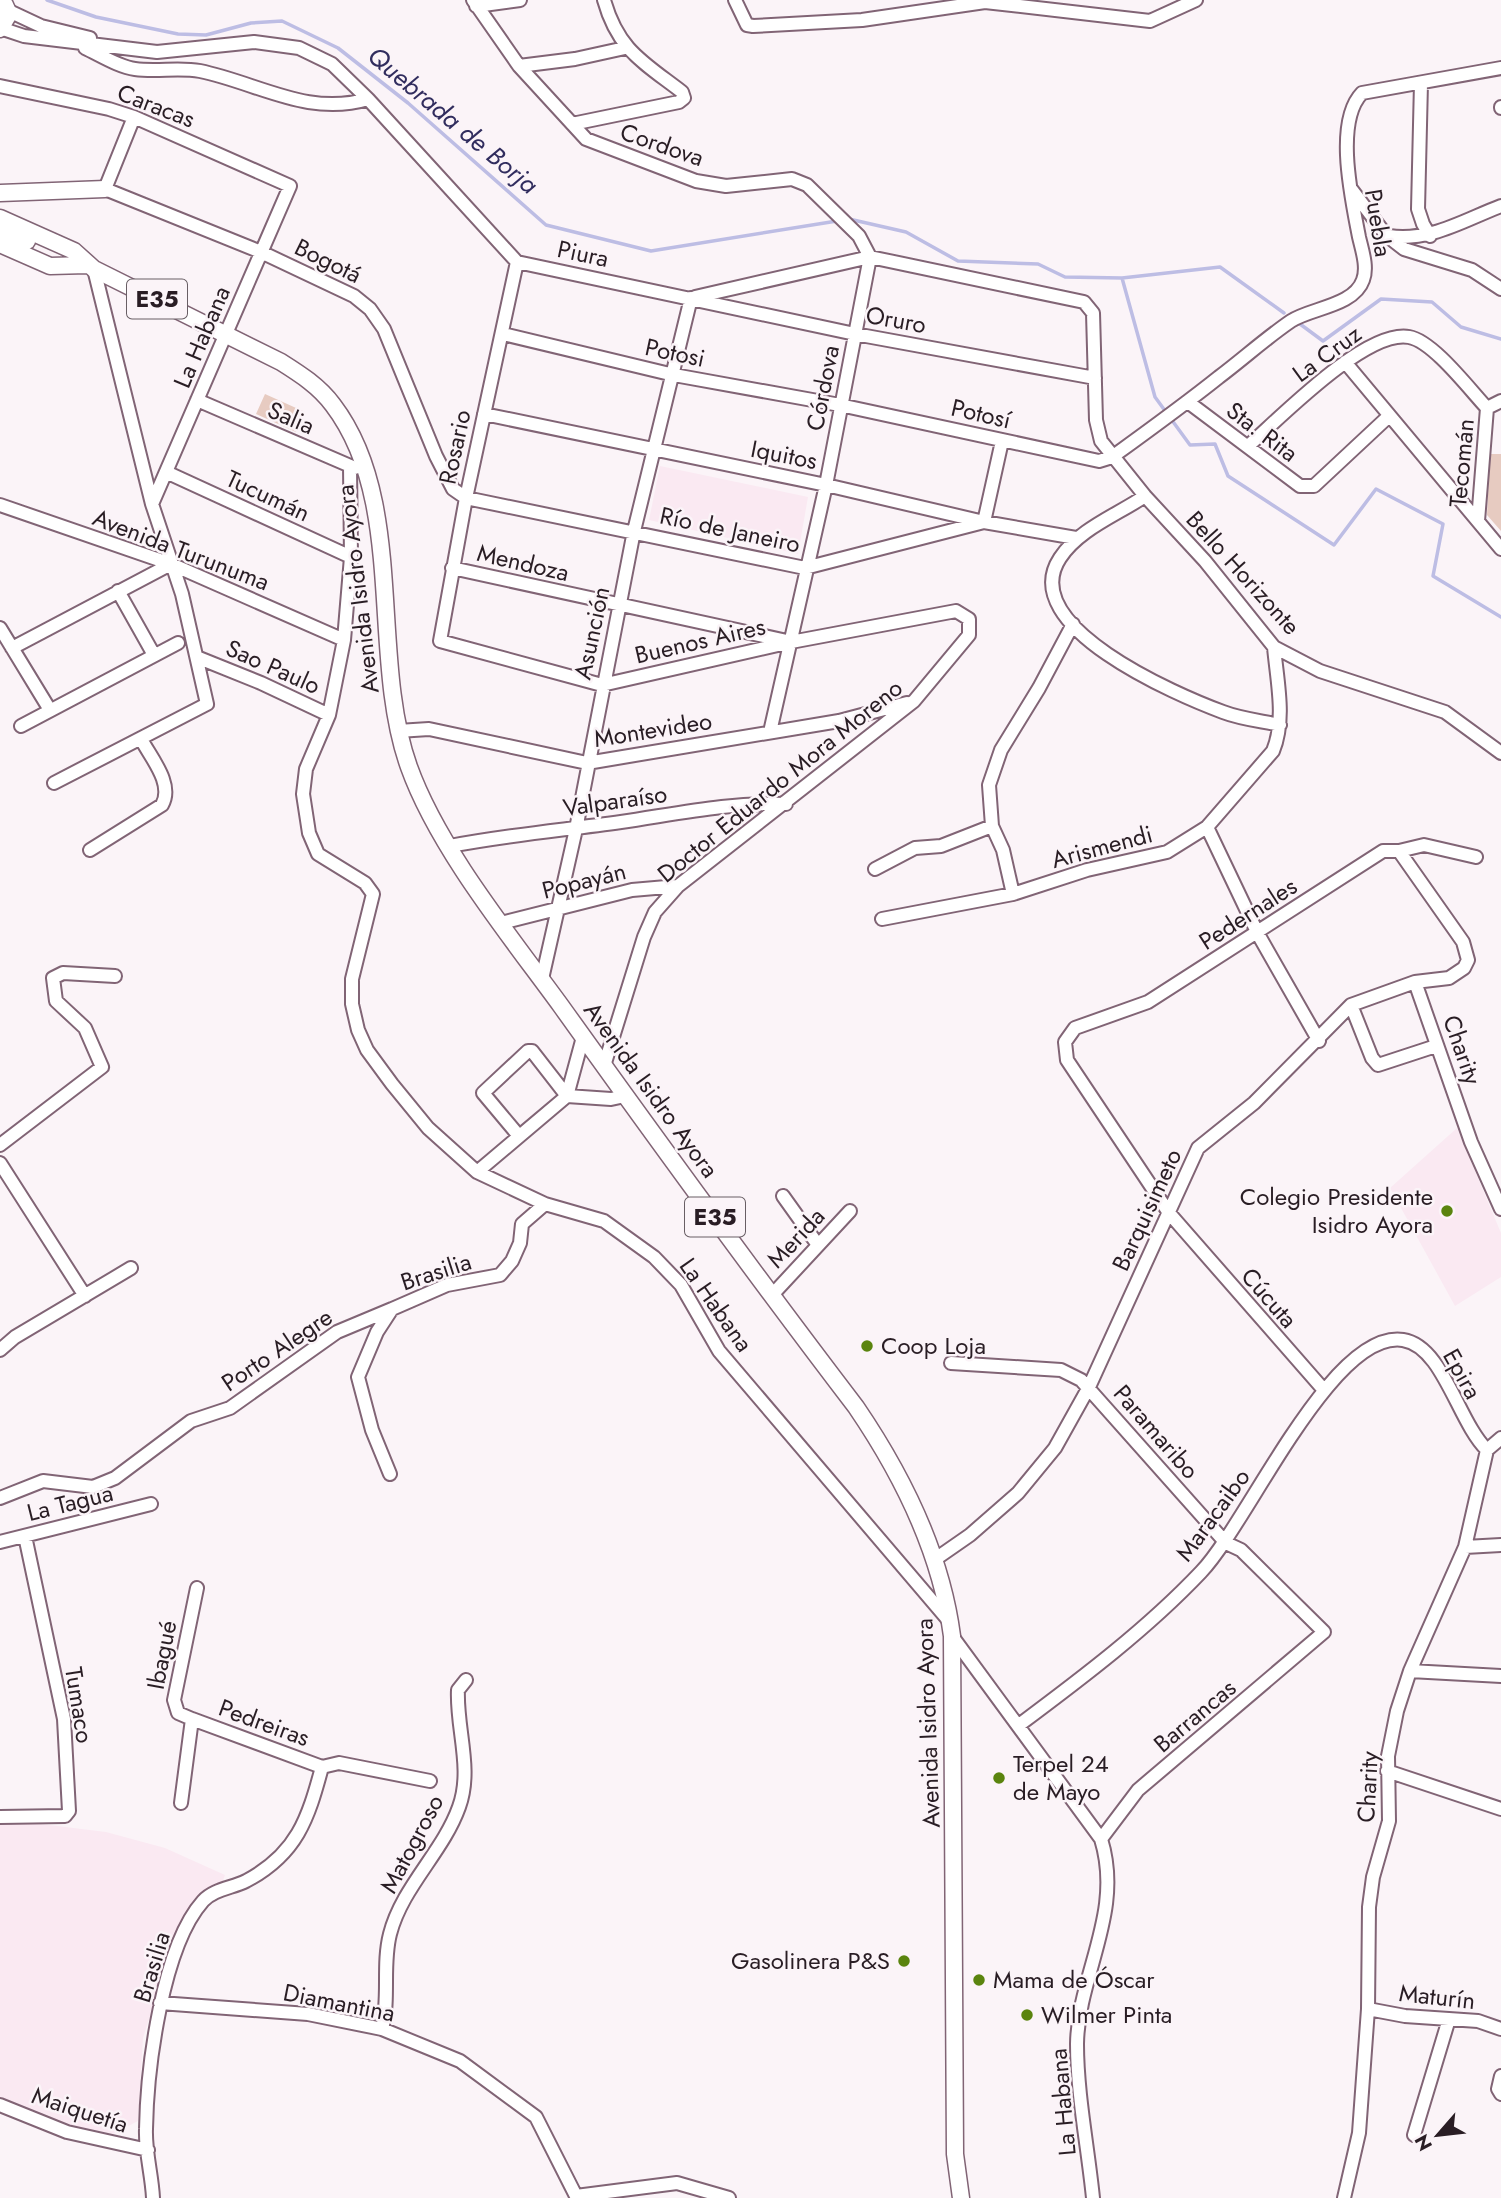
<svg xmlns="http://www.w3.org/2000/svg" width="1501" height="2198" font-family="Jost,sans-serif">
	<style>
		.built { fill: #fae9f2 }
		.green { fill: #e7cbc1 }
		.lines { fill: none; stroke-linecap: round; stroke-linejoin: round }
		.stream { stroke: #bdbde4; stroke-width: 3.5 }
		.minor-casing { stroke: #816475; stroke-width: 16 }
		.major-casing { stroke: #816475; stroke-width: 19 }
		.minor { stroke: #fff; stroke-width: 12 }
		.major { stroke: #fff; stroke-width: 16 }
		.poi-dot { fill: #5a840e; stroke: #fbf4f8; stroke-width: 2.5 }
		.labels { text-anchor: middle; stroke-width: 5; stroke-linejoin: round; paint-order: stroke }
		.shield { fill: #fbf4f8; stroke: #685e64; stroke-width: 2 }
		.shield-label { font-size: 23px; font-weight: bold; fill: #291d24 }
		.street-label { font-size: 24px; fill: #291d24; stroke: #fbf4f8 }
		.poi-label { font-size: 24px; fill: #291d24; stroke: #fbf4f8; text-anchor: start }
		.water-label { font-size: 26px; font-style: italic; fill: #312d5e; stroke: #fbf4f8 }
	</style>
	<rect width="100%" height="100%" fill="#fbf4f8"/>
	<!-- built -->
	<path class="built" d="M660 466 808 497 798 554 649 520Z
		M1457 1128 1501 1233V1277L1455 1306 1390 1188Z
		M0 1819 106 1832 165 1848 225 1875 222 1883 202 1897 169 1967 148 2022 143 2038 138 2121 113 2134 68 2126 11 2106 0 2098Z"/>
	<!-- green -->
	<path class="green" d="M265 394 305 412 296 432 256 414Z
		M1490 454H1501V531L1487 515Z"/>
	<g class="lines">
		<!-- stream -->
		<path class="stream" d="M47 0 96 17 178 34 206 35 251 23 282 21 338 48 408 103 546 225 651 251 837 221
			M849 219 906 232 958 261 1038 264 1065 277 1122 278 1220 267 1284 313
			M1122 278 1155 397 1190 445 1215 444 1228 476 1334 545 1376 489 1443 524 1433 576 1501 617
			M1300 324 1323 341 1381 299 1432 302 1461 327 1501 339"/>
		<!-- minor casing -->
		<g class="minor-casing">
			<path id="minor" d="M473 0 519 66 586 139 696 181 726 186 792 179 807 185 859 236 870 257 826 485 770 732
				M735 0 747 25 753 26 862 20 985 2 1150 21 1196 0
				M476 6 520 0
				M9 11 41 26 90 38
				M0 28 24 36 157 52 254 42 299 48 332 64 368 99 517 262 855 334 1095 378
				M85 48C100 55 119 67 135 69 157 72 179 67 200 71 258 83 308 117 368 99
				M519 66 575 59 625 48
				M1421 83 1418 209 1423 224 1430 236
				M0 86 109 109 134 117 290 186 152 504
				M1501 107V108
				M134 117 105 189 261 252 354 296 370 309 384 329 436 456 453 489 466 498 805 568 984 522
				M572 124 679 102 684 98 682 92C643 62 618 50 604 0
				M1352 190 1386 235 1404 249 1472 270 1501 289
				M1389 236C1430 242 1464 220 1501 206
				M517 262 466 498 440 641 602 685 791 642 956 611 969 619V635L914 701 678 886 655 912 644 937 604 1066
				M695 297 870 257 1084 302 1093 313 1096 420 1101 441 1145 496 1205 561 1274 647 1320 671 1445 712 1501 753
				M503 334 674 375 840 405 1099 461 1112 457C1148 431 1184 405 1219 377 1243 359 1266 338 1291 321 1311 308 1354 306 1363 280 1368 267 1362 250 1359 237 1352 200 1334 122 1362 93L1501 68
				M1345 362 1501 549
				M197 400 355 468
				M1188 402 1300 486H1314L1389 416
				M1487 408 1501 401
				M484 414 826 485 984 522 1076 538
				M1248 446C1280 418 1366 329 1409 337 1433 341 1470 390 1487 408
				M350 466 351 557 344 640 329 715 306 769 303 794 309 833 318 854 365 883 373 894 352 979V1004L358 1030 367 1050 392 1084 428 1128 477 1172 545 1204 604 1221 654 1257 681 1285 719 1351 950 1622
				M166 472 351 557
				M1145 496C1117 515 1079 529 1060 558 1015 626 1177 695 1223 712 1241 719 1262 721 1280 725
				M0 505 171 564 344 640
				M1478 521 1487 408
				M984 522 1002 441
				M452 568 787 641
				M118 591 154 655
				M0 628 50 710
				M12 648 171 564
				M199 658 261 683 329 715
				M21 726 178 643
				M398 731 429 729 587 763 839 721 907 703
				M54 783 207 704 182 594 152 504 94 269
				M1207 827 1258 934 1319 1041
				M450 846C507 835 564 830 621 822 676 814 731 802 786 804
				M90 850 162 805C174 784 151 758 141 739
				M875 869 915 848 941 846 992 826
				M1013 894 1003 850 992 826 989 785 1001 750 1039 688 1073 624
				M882 919 1013 894 1087 870 1167 852 1207 827 1273 751C1286 719 1277 681 1274 647
				M501 923 632 890 678 886
				M542 979 576 829 634 531 691 298
				M1415 982 1471 1142 1501 1209
				M1351 1005 1372 1058 1378 1065 1436 1046
				M567 1096 583 1037
				M519 1136 483 1093 528 1051H532L567 1096
				M0 1145 102 1067 85 1028 56 1001 53 978 63 973 115 976
				M0 1163 85 1296
				M477 1172 567 1096 611 1099 625 1096
				M783 1196 818 1245
				M773 1294 850 1211
				M0 1350 15 1337 131 1268
				M951 1363 1061 1370 1081 1380 1226 1543 1241 1550 1324 1632 1138 1790 1101 1839
				M1323 1389 1169 1213 1067 1060 1065 1042 1075 1028 1148 1002 1383 851H1399L1424 845 1476 857
				M390 1474 372 1430 358 1377 377 1332 392 1309 447 1285 500 1275 512 1261 520 1243 522 1224 545 1204
				M0 1498 43 1481 93 1487 115 1478 191 1421 230 1408 337 1332 392 1309
				M0 1542 151 1504
				M1465 1547 1501 1545
				M934 1560 970 1535 1018 1493 1055 1448 1089 1387 1198 1148 1254 1103 1351 1005 1415 982 1449 978 1464 968 1468 960 1463 942 1399 851
				M952 1636 1101 1839C1124 1913 1078 1974 1077 2044 1077 2094 1088 2148 1093 2198
				M1410 1671 1501 1676
				M192 1719 322 1767
				M1019 1725C1082 1678 1147 1629 1201 1572 1248 1523 1332 1329 1403 1340 1443 1346 1458 1422 1487 1450
				M322 1767 339 1763 430 1781
				M1387 1771 1501 1809
				M181 1803 192 1719 178 1713 174 1700 197 1588
				M0 1817 65 1816 69 1811 64 1719 25 1536
				M160 2003 308 2014 382 2029 460 2061 536 2117 576 2196 677 2183 729 2198
				M1368 2009 1405 2016 1478 2021 1501 2029
				M382 2029C390 1998 382 1965 390 1934 402 1887 443 1852 459 1807 473 1769 456 1728 458 1690L466 1680
				M1501 2076 1498 2089 1501 2094
				M0 2105 67 2132 148 2150
				M1414 2135 1449 2019
				M153 2198C152 2175 145 2152 146 2129 147 2069 162 1947 203 1901 214 1889 232 1888 246 1881 297 1854 308 1819 322 1767
				M1344 2198 1359 2133 1368 2009 1369 1907 1373 1877 1389 1821 1388 1756 1397 1711 1410 1671 1465 1547 1487 1450 1501 1438"/>
		</g>
		<!-- major casing -->
		<g class="major-casing">
			<path id="major" d="M0 2 5 5 9 14 0 29
				M0 193 105 189
				M0 218 74 251 94 269 281 362C300 374 319 386 333 405 407 502 369 656 409 767 438 848 510 936 561 1006 657 1140 755 1275 856 1407 903 1476 941 1552 952 1636L955 2154 961 2198
				M0 230 27 241
				M0 244 50 266 87 265"/>
		</g>
		<!-- minor -->
		<use href="#minor" class="minor"/>
		<!-- major -->
		<use href="#major" class="major"/>
	</g>
	<!-- markers -->
	<g class="poi-dot">
		<circle cx="1447" cy="1211" r="7"/>
		<circle cx="867" cy="1346" r="7"/>
		<circle cx="999" cy="1778" r="7"/>
		<circle cx="904" cy="1961" r="7"/>
		<circle cx="979" cy="1980" r="7"/>
		<circle cx="1027" cy="2015" r="7"/>
	</g>
	<g class="labels">
		<!-- shield labels -->
		<g class="shield">
			<rect x="127" y="279.5" width="60" height="39" rx="5"/>
			<rect x="685" y="1197.5" width="60" height="39" rx="5"/>
		</g>
		<g class="shield-label">
			<text x="157" y="307">E35</text>
			<text x="715" y="1225">E35</text>
		</g>
		<!-- street labels -->
		<g class="street-label">
			<text transform="translate(156 106) rotate(21)" y="8">Caracas</text>
			<text transform="translate(662 145) rotate(19)" y="8">Cordova</text>
			<text transform="translate(1378 223) rotate(81)" y="8">Puebla</text>
			<text transform="translate(583 254) rotate(12)" y="8">Piura</text>
			<text transform="translate(328 261) rotate(26)" y="8">Bogotá</text>
			<text transform="translate(896 320) rotate(10)" y="8">Oruro</text>
			<text transform="translate(202 337) rotate(-67)" y="8">La Habana</text>
			<text transform="translate(675 353) rotate(12)" y="8">Potosi</text>
			<text transform="translate(1327 354) rotate(-36)" y="8">La Cruz</text>
			<text transform="translate(823 388) rotate(-79)" y="8">Córdova</text>
			<text transform="translate(981 414) rotate(13)" y="8">Potosí</text>
			<text transform="translate(291 418) rotate(23)" y="8">Salia</text>
			<text transform="translate(1262 432) rotate(37)" y="8">Sta. Rita</text>
			<text transform="translate(455 447) rotate(-78)" y="8">Rosario</text>
			<text transform="translate(784 455) rotate(11)" y="8">Iquitos</text>
			<text transform="translate(1462 463) rotate(-85)" y="8">Tecomán</text>
			<text transform="translate(268 496) rotate(25)" y="8">Tucumán</text>
			<text transform="translate(730 530) rotate(12)" y="8">Río de Janeiro</text>
			<text transform="translate(181 550) rotate(21)" y="8">Avenida Turunuma</text>
			<text transform="translate(523 563) rotate(13)" y="8">Mendoza</text>
			<text transform="translate(1243 573) rotate(48)" y="8">Bello Horizonte</text>
			<text transform="translate(358 589) rotate(-97)" y="8">Avenida Isidro Ayora</text>
			<text transform="translate(592 633) rotate(-78)" y="8">Asunción</text>
			<text transform="translate(700 641) rotate(-13)" y="8">Buenos Aires</text>
			<text transform="translate(273 667) rotate(24)" y="8">Sao Paulo</text>
			<text transform="translate(653 730) rotate(-9)" y="8">Montevideo</text>
			<text transform="translate(780 781) rotate(-39)" y="8">Doctor Eduardo Mora Moreno</text>
			<text transform="translate(615 801) rotate(-8)" y="8">Valparaíso</text>
			<text transform="translate(1102 847) rotate(-15)" y="8">Arismendi</text>
			<text transform="translate(584 881) rotate(-14)" y="8">Popayán</text>
			<text transform="translate(1248 914) rotate(-33)" y="8">Pedernales</text>
			<text transform="translate(1462 1050) rotate(71)" y="8">Charity</text>
			<text transform="translate(651 1090) rotate(54)" y="8">Avenida Isidro Ayora</text>
			<text transform="translate(1147 1210) rotate(-65)" y="8">Barquisimeto</text>
			<text transform="translate(796 1238) rotate(-47)" y="8">Merida</text>
			<text transform="translate(436 1272) rotate(-18)" y="8">Brasilia</text>
			<text transform="translate(1269 1298) rotate(49)" y="8">Cúcuta</text>
			<text transform="translate(716 1305) rotate(55)" y="8">La Habana</text>
			<text transform="translate(277 1350) rotate(-34)" y="8">Porto Alegre</text>
			<text transform="translate(1462 1374) rotate(61)" y="8">Epira</text>
			<text transform="translate(1156 1432) rotate(49)" y="8">Paramaribo</text>
			<text transform="translate(70 1503) rotate(-14)" y="8">La Tagua</text>
			<text transform="translate(1213 1515) rotate(-54)" y="8">Maracaibo</text>
			<text transform="translate(162 1655) rotate(-79)" y="8">Ibagué</text>
			<text transform="translate(79 1705) rotate(81)" y="8">Tumaco</text>
			<text transform="translate(1195 1716) rotate(-40)" y="8">Barrancas</text>
			<text transform="translate(264 1723) rotate(20)" y="8">Pedreiras</text>
			<text transform="translate(928 1723) rotate(-92)" y="8">Avenida Isidro Ayora</text>
			<text transform="translate(1368 1787) rotate(-87)" y="8">Charity</text>
			<text transform="translate(412 1844) rotate(-62)" y="8">Matogroso</text>
			<text transform="translate(152 1967) rotate(-73)" y="8">Brasilia</text>
			<text transform="translate(1437 1997) rotate(6)" y="8">Maturín</text>
			<text transform="translate(339 2003) rotate(11)" y="8">Diamantina</text>
			<text transform="translate(1063 2102) rotate(-95)" y="8">La Habana</text>
			<text transform="translate(80 2110) rotate(18)" y="8">Maiquetía</text>
		</g>
		<!-- poi labels -->
		<g class="poi-label">
			<text x="1433" y="1205" text-anchor="end">Colegio Presidente<tspan x="1433" dy="28">Isidro Ayora</tspan></text>
			<text x="881" y="1354">Coop Loja</text>
			<text x="1013" y="1772">Terpel 24<tspan x="1013" dy="28">de Mayo</tspan></text>
			<text x="890" y="1969" text-anchor="end">Gasolinera P&amp;S</text>
			<text x="993" y="1988">Mama de Óscar</text>
			<text x="1041" y="2023">Wilmer Pinta</text>
		</g>
		<!-- water labels -->
		<g class="water-label">
			<text transform="translate(453 120) rotate(40)" y="9">Quebrada de Borja</text>
		</g>
	</g>
	<!-- north arrow -->
	<g transform="translate(1438 2135) rotate(242)" stroke="#fbf4f8" stroke-width="5" paint-order="stroke">
	<path d="M0-5L12 26L0 18L-12 26Z" fill="#291d24"/>
	<text y="-10" font-size="19" font-weight="bold" text-anchor="middle" fill="#291d24">N</text>
	</g>
</svg>
